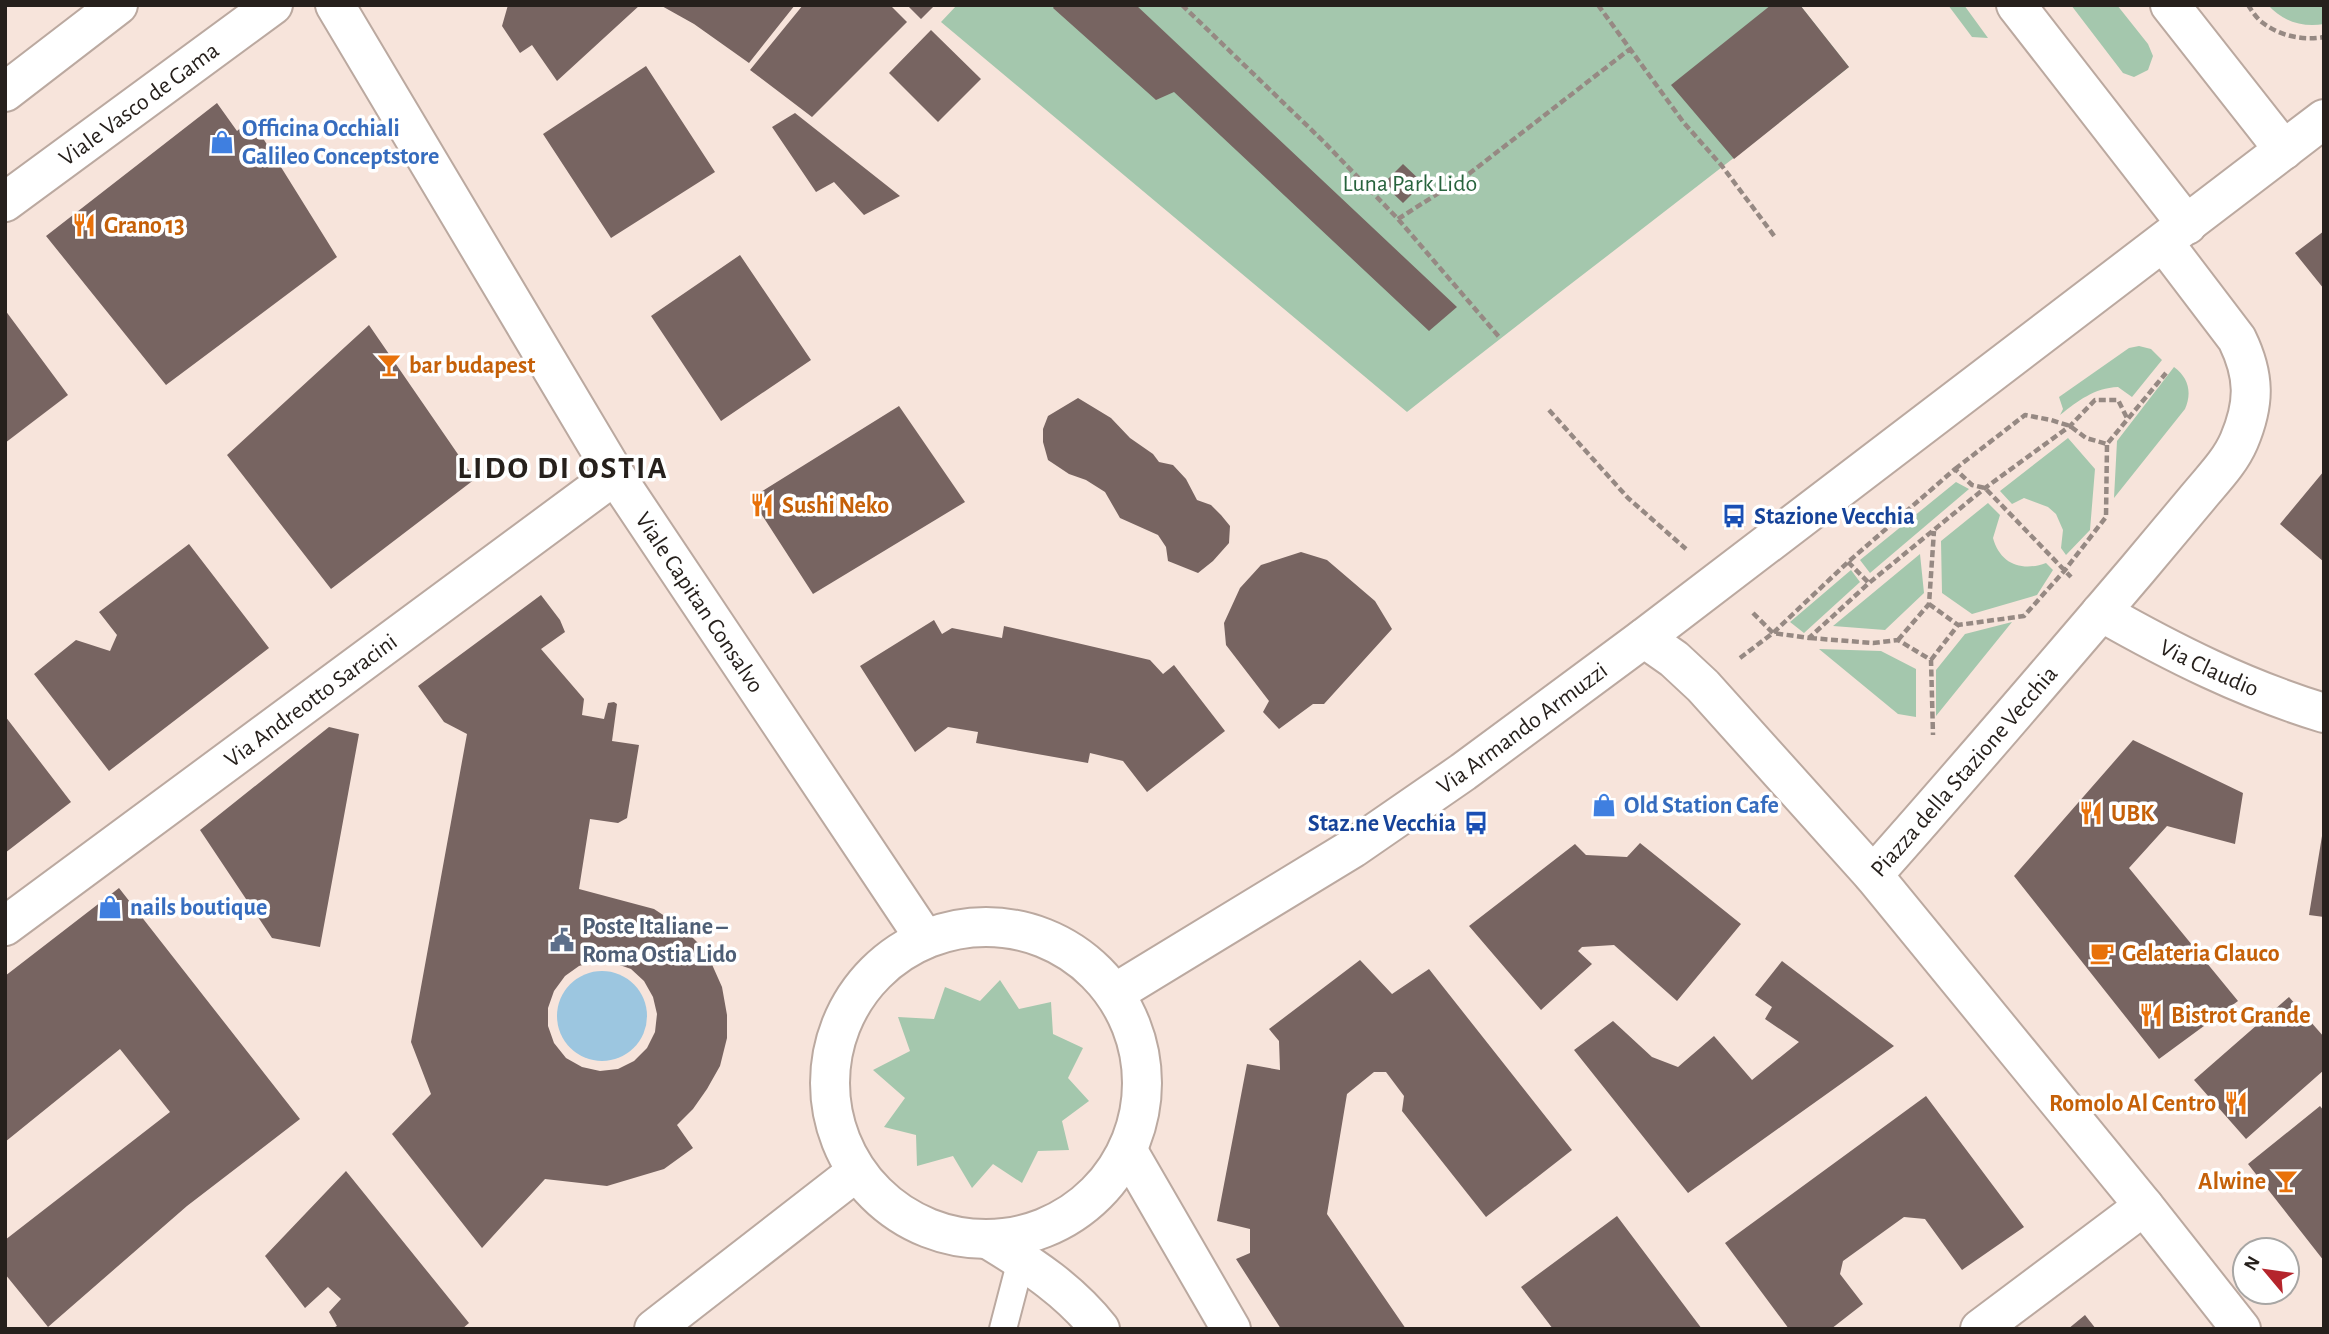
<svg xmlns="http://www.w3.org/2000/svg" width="2329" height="1334" font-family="'Alegreya Sans',sans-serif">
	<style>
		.green { fill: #a4c7ad }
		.water { fill: #9cc6e0 }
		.building { fill: #776461; fill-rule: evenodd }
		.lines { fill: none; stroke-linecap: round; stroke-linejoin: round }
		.service-casing { stroke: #bba9a0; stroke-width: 30 }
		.pedestrian-casing { stroke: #bba9a0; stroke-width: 42 }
		.minor-casing { stroke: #bba9a0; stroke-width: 42 }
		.tertiary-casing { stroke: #bba9a0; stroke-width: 42 }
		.secondary-casing { stroke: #bba9a0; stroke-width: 42 }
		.path { stroke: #968983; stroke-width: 4.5; stroke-dasharray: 7 3.5; stroke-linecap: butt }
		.service { stroke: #fff; stroke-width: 26 }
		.pedestrian { stroke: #fff; stroke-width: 38 }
		.minor { stroke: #fff; stroke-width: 38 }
		.tertiary { stroke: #fff; stroke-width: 38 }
		.secondary { stroke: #fff; stroke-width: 38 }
		.labels { text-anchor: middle; stroke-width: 7; stroke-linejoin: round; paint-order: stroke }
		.street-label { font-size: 24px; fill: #26201c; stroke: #fff }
		.shop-label { font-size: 24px; font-weight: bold; fill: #366cbe; stroke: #fff; text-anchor: start }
		.park-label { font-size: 24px; fill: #27633d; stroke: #fff }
		.food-label { font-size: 24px; font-weight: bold; fill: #c56008; stroke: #fff; text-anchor: start }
		.transit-label { font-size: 24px; font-weight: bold; fill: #164399; stroke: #fff; text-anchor: start }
		.service-label { font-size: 24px; font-weight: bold; fill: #4e5e75; stroke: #fff; text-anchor: start }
		.district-label { font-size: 32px; font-weight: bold; letter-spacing: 2px; fill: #26201c; stroke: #fff }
	</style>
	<rect width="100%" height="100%" fill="#f7e4db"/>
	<!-- green -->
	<path class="green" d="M957 5H1800L1849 67C1703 184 1553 296 1407 412L941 22Z
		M1948 5H1964L1988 38 1972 37Z
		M2071 5H2117L2148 44 2153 56 2148 70 2134 77 2123 73Z
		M2268 5H2324V24C2303 28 2282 21 2268 5Z
		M2139 346 2151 349 2162 360 2132 397 2118 387C2094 388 2078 401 2060 415L2063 409 2059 397 2129 348Z
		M2174 367C2189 378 2192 393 2185 409L2114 498 2117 441Z
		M2068 438 2095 469 2090 530 2066 555 2061 548 2063 530 2056 514 2048 507 2024 498 2012 504 2000 491Z
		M1956 482 1969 489 1870 573 1860 560Z
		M1988 503 2000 515 1993 538C2000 564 2022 572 2046 563L2053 570 2037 595 1972 614 1942 593 1941 541Z
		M1920 554 1924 593 1885 630 1833 626Z
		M1851 570 1860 582 1804 633 1790 622Z
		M2012 622 1936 716V670L1965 634Z
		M1819 649 1881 651 1916 669V717L1898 714Z
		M1000 980 1019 1009 1051 1002 1053 1034 1083 1048 1068 1078 1089 1101 1062 1121 1069 1150 1038 1151 1022 1183 993 1164 972 1188 953 1156 917 1166 916 1135 884 1127 905 1098 873 1070 910 1051 898 1017 934 1019 945 987 980 1001Z"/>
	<!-- water -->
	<path class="water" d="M557 1016a45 45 0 1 1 90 0a45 45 0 1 1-90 0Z"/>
	<!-- building -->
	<path class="building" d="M508 5H640L557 81 532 45 520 53 502 26Z
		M660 5H795L749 63 694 24Z
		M803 5H890L907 22 812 117 750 70Z
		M907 5H935L921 19Z
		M1055 5H1136L1457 307 1429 331 1174 92 1156 100 1053 8Z
		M1771 5H1800L1849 67 1734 159 1671 85Z
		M931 30 981 79 938 122 889 73Z
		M646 66 715 172 611 238 543 134Z
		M217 103 237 131 251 119 337 257 166 385 46 236Z
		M795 113 900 196 864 215 834 182 816 192 772 127Z
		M1403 164 1423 183 1403 203 1383 184Z
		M2324 231V289L2295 253Z
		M740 255 811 360 721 421 651 316Z
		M5 310 68 395 5 443Z
		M369 325 475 479 331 589 227 455Z
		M1078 398 1111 418 1130 438 1153 454 1159 462 1173 465 1186 479 1197 500 1211 505 1221 515 1230 526 1229 543 1213 561 1198 573 1168 561 1166 547 1158 535 1120 518 1105 492 1086 480 1069 474 1048 460 1043 442V429L1048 416Z
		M899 406 965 502 813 594 751 498Z
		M2324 471V562L2280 524Z
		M189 544 269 648 109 771 34 674 76 640 110 651 117 635 99 612Z
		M1301 552 1327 560 1375 601 1392 629 1324 704H1313L1279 729 1263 712 1269 701 1226 645 1224 623 1240 588 1261 565Z
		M541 595 560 620 565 632 541 649 584 699 582 715 604 719 608 703 614 702 617 704 612 741 639 745 627 818 618 823 590 819 579 889 654 909 683 928 706 951 722 987 727 1015V1038L720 1066 707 1089 693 1109 677 1125 693 1148 664 1169 607 1186 545 1179 482 1248 392 1134 431 1094 411 1042 467 734 444 722 418 686ZM596 961 614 963 631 969 644 981 653 997 657 1014 655 1032 647 1048 634 1061 618 1069 600 1071 582 1067 566 1058 554 1043 548 1026V1008L554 991 565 976 579 966Z
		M934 620 942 634 952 628 1002 638 1004 626 1150 660 1163 674 1174 665 1225 731 1147 792 1123 761 1090 753 1088 763 976 743 978 732 948 727 915 752 860 666Z
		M5 716 71 802 5 853Z
		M329 727 359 734 320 947 272 938 200 830Z
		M2133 740 2243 793 2235 844 2167 826 2129 868 2238 1001 2159 1059 2014 876Z
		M2322 836H2324V917L2309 915Z
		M1640 843 1741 924 1677 1001 1614 945 1582 947 1578 951 1592 964 1541 1010 1469 926 1575 844 1586 855 1627 857Z
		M119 888 300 1119 187 1206 48 1327 5 1274V1240L170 1112 120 1049 5 1142V976Z
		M1360 960 1392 994 1429 969 1572 1150 1486 1217 1402 1111 1404 1096 1386 1072H1374L1347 1094 1327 1214 1406 1329H1281L1236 1259 1250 1253V1229L1217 1221 1247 1064 1280 1070 1279 1041 1269 1029Z
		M1782 961 1894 1046 1688 1193 1574 1050 1613 1021 1652 1057 1678 1067 1714 1036 1752 1080 1799 1042 1765 1019 1772 1007 1755 995Z
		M2289 997 2324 1037V1070L2246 1139 2194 1080Z
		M1926 1096 2024 1227 1962 1270 1925 1219 1904 1217 1843 1261 1840 1274 1863 1304 1831 1329H1789L1725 1243Z
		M2320 1106 2324 1111V1261L2248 1164Z
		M346 1171 469 1323 462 1329H331L337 1326 329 1312 341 1299 328 1287 305 1308 265 1256Z
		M1617 1216 1702 1329H1553L1521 1287Z
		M2085 1315 2096 1329H2068Z"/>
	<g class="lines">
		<!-- service casing -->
		<g class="service-casing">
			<path id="service" d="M1003 1329 1021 1260"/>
		</g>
		<!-- pedestrian casing -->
		<g class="pedestrian-casing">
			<path id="pedestrian" d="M2144 1206 2241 1329"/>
		</g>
		<!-- minor casing -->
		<g class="minor-casing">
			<g id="minor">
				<path d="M2016 5 2187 225"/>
				<path d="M2170 5 2284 150"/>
				<path id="s1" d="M2101 612C2173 653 2245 689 2324 713"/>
				<path d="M1644 638 1674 659 1703 686 1873 875 2144 1206 1980 1329"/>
				<path id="s2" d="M1873 875C1963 774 2050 672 2137 570 2158 545 2178 521 2199 496 2213 479 2230 462 2239 441 2255 403 2255 376 2237 339L2164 243"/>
				<path id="s3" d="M5 926 615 475"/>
				<path id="s4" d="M1115 993 1353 848 1463 772 1644 638 2324 119"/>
				<path d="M654 1329 856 1172"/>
			</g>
		</g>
		<!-- tertiary casing -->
		<g class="tertiary-casing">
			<g id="tertiary">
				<path d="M5 92 118 5"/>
				<path id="s5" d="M5 202 273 5"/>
			</g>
		</g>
		<!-- secondary casing -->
		<g class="secondary-casing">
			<g id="secondary">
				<path id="s6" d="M335 5 615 475 925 939"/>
				<circle cx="986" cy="1083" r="156"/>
				<path d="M1128 1151 1231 1329"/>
				<path d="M991 1241C1032 1266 1070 1291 1100 1329"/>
			</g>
		</g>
		<!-- path -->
		<path class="path" d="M1182 5 1323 141 1398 219 1500 338
			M1598 5 1684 123 1722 166 1775 237
			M2248 5C2252 11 2257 19 2263 23 2280 36 2304 41 2324 37
			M1398 219 1470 173 1630 49
			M1549 410 1628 498 1686 549
			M1955 469 2025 415 2051 420 2070 426 2086 438 2107 444 2166 373
			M1848 562 1869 583
			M1929 604 1958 625
			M1753 613 1773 633 1809 638 1869 583 1985 488 2070 426 2095 400H2118L2127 418
			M1810 638 1873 643 1898 640 1931 660 1933 735
			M1898 640 1929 604 1934 531
			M1740 658 1773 633 1848 562 1955 469 1972 485 1985 488 2071 577
			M1931 660 1958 625 2024 616 2065 570 2106 517 2107 444"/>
		<!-- service -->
		<use href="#service" class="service"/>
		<!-- pedestrian -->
		<use href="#pedestrian" class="pedestrian"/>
		<!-- minor -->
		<use href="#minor" class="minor"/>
		<!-- tertiary -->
		<use href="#tertiary" class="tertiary"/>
		<!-- secondary -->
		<use href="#secondary" class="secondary"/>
	</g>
	<!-- icons -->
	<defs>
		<g id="shop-bare" transform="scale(1.89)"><path d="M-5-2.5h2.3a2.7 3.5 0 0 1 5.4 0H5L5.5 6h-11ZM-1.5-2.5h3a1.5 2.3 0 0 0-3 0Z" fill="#3f7fe0" stroke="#fff" stroke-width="2.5" paint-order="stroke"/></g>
		<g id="restaurant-bare" transform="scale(1.89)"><path d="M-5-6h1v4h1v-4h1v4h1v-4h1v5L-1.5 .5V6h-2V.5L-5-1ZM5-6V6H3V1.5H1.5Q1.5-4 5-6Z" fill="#e8710a" stroke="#fff" stroke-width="2.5" paint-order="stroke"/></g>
		<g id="bar-bare" transform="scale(1.89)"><path d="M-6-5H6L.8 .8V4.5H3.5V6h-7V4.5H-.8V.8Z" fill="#e8710a" stroke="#fff" stroke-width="2.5" paint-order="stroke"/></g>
		<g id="bus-bare" transform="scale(1.89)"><path d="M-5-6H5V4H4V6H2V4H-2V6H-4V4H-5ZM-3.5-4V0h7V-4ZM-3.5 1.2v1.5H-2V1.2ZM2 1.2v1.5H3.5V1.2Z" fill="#1a4fb4" stroke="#fff" stroke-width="2.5" paint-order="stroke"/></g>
		<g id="civic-bare" transform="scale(1.89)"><path d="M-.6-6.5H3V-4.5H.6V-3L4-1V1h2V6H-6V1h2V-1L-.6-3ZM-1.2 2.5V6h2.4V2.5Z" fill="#5c6f8a" stroke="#fff" stroke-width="2.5" paint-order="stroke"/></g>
		<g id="cafe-bare" transform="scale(1.89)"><path d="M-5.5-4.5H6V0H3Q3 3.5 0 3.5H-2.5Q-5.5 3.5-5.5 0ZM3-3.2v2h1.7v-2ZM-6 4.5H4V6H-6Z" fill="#e8710a" stroke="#fff" stroke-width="2.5" paint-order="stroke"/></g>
	</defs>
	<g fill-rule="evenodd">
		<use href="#shop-bare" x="222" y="142"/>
		<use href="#restaurant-bare" x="84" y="225"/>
		<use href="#bar-bare" x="389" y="365"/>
		<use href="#restaurant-bare" x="762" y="505"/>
		<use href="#bus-bare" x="1734" y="516"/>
		<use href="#shop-bare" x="1604" y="805"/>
		<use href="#restaurant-bare" x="2091" y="813"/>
		<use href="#bus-bare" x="1476" y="823"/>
		<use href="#shop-bare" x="110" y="907"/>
		<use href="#civic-bare" x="562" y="940"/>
		<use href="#cafe-bare" x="2102" y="953"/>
		<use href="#restaurant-bare" x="2151" y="1015"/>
		<use href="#restaurant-bare" x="2236" y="1103"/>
		<use href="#bar-bare" x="2286" y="1181"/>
	</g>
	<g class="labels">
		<!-- street labels -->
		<g class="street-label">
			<text dy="8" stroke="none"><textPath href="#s5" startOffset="166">Viale Vasco de Gama</textPath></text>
			<text dy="8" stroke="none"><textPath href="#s6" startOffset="700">Viale Capitan Consalvo</textPath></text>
			<text dy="8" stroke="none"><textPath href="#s1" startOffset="122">Via Claudio</textPath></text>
			<text dy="8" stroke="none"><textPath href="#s3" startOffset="380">Via Andreotto Saracini</textPath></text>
			<text dy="8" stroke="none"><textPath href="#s4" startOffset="486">Via Armando Armuzzi</textPath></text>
			<text dy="8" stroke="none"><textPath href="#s2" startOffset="138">Piazza della Stazione Vecchia</textPath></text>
		</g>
		<!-- shop labels -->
		<g class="shop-label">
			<text x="242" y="136">Officina Occhiali<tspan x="242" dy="28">Galileo Conceptstore</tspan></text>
			<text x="1624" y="813">Old Station Cafe</text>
			<text x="130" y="915">nails boutique</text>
		</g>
		<!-- park labels -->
		<g class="park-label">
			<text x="1410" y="191">Luna Park Lido</text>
		</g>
		<!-- food labels -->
		<g class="food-label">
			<text x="104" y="233">Grano 13</text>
			<text x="409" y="373">bar budapest</text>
			<text x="782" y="513">Sushi Neko</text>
			<text x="2111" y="821">UBK</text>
			<text x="2122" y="961">Gelateria Glauco</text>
			<text x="2171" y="1023">Bistrot Grande</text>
			<text x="2216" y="1111" text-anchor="end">Romolo Al Centro</text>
			<text x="2266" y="1189" text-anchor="end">Alwine</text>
		</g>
		<!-- transit labels -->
		<g class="transit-label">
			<text x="1754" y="524">Stazione Vecchia</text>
			<text x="1456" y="831" text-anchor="end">Staz.ne Vecchia</text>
		</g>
		<!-- service labels -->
		<g class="service-label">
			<text x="582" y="934">Poste Italiane –<tspan x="582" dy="28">Roma Ostia Lido</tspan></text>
		</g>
		<!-- district labels -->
		<g class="district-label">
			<text x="563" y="478">LIDO DI OSTIA</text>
		</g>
	</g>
	<!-- border -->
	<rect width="2329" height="1334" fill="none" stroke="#26201c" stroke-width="14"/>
	<!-- north arrow -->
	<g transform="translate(2266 1271) rotate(299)"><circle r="33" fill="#ffffff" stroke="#a8a6a4" stroke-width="2"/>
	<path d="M0-5L12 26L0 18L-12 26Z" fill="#b5252c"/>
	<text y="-10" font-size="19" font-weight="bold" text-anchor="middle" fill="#26201c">N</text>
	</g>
</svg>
